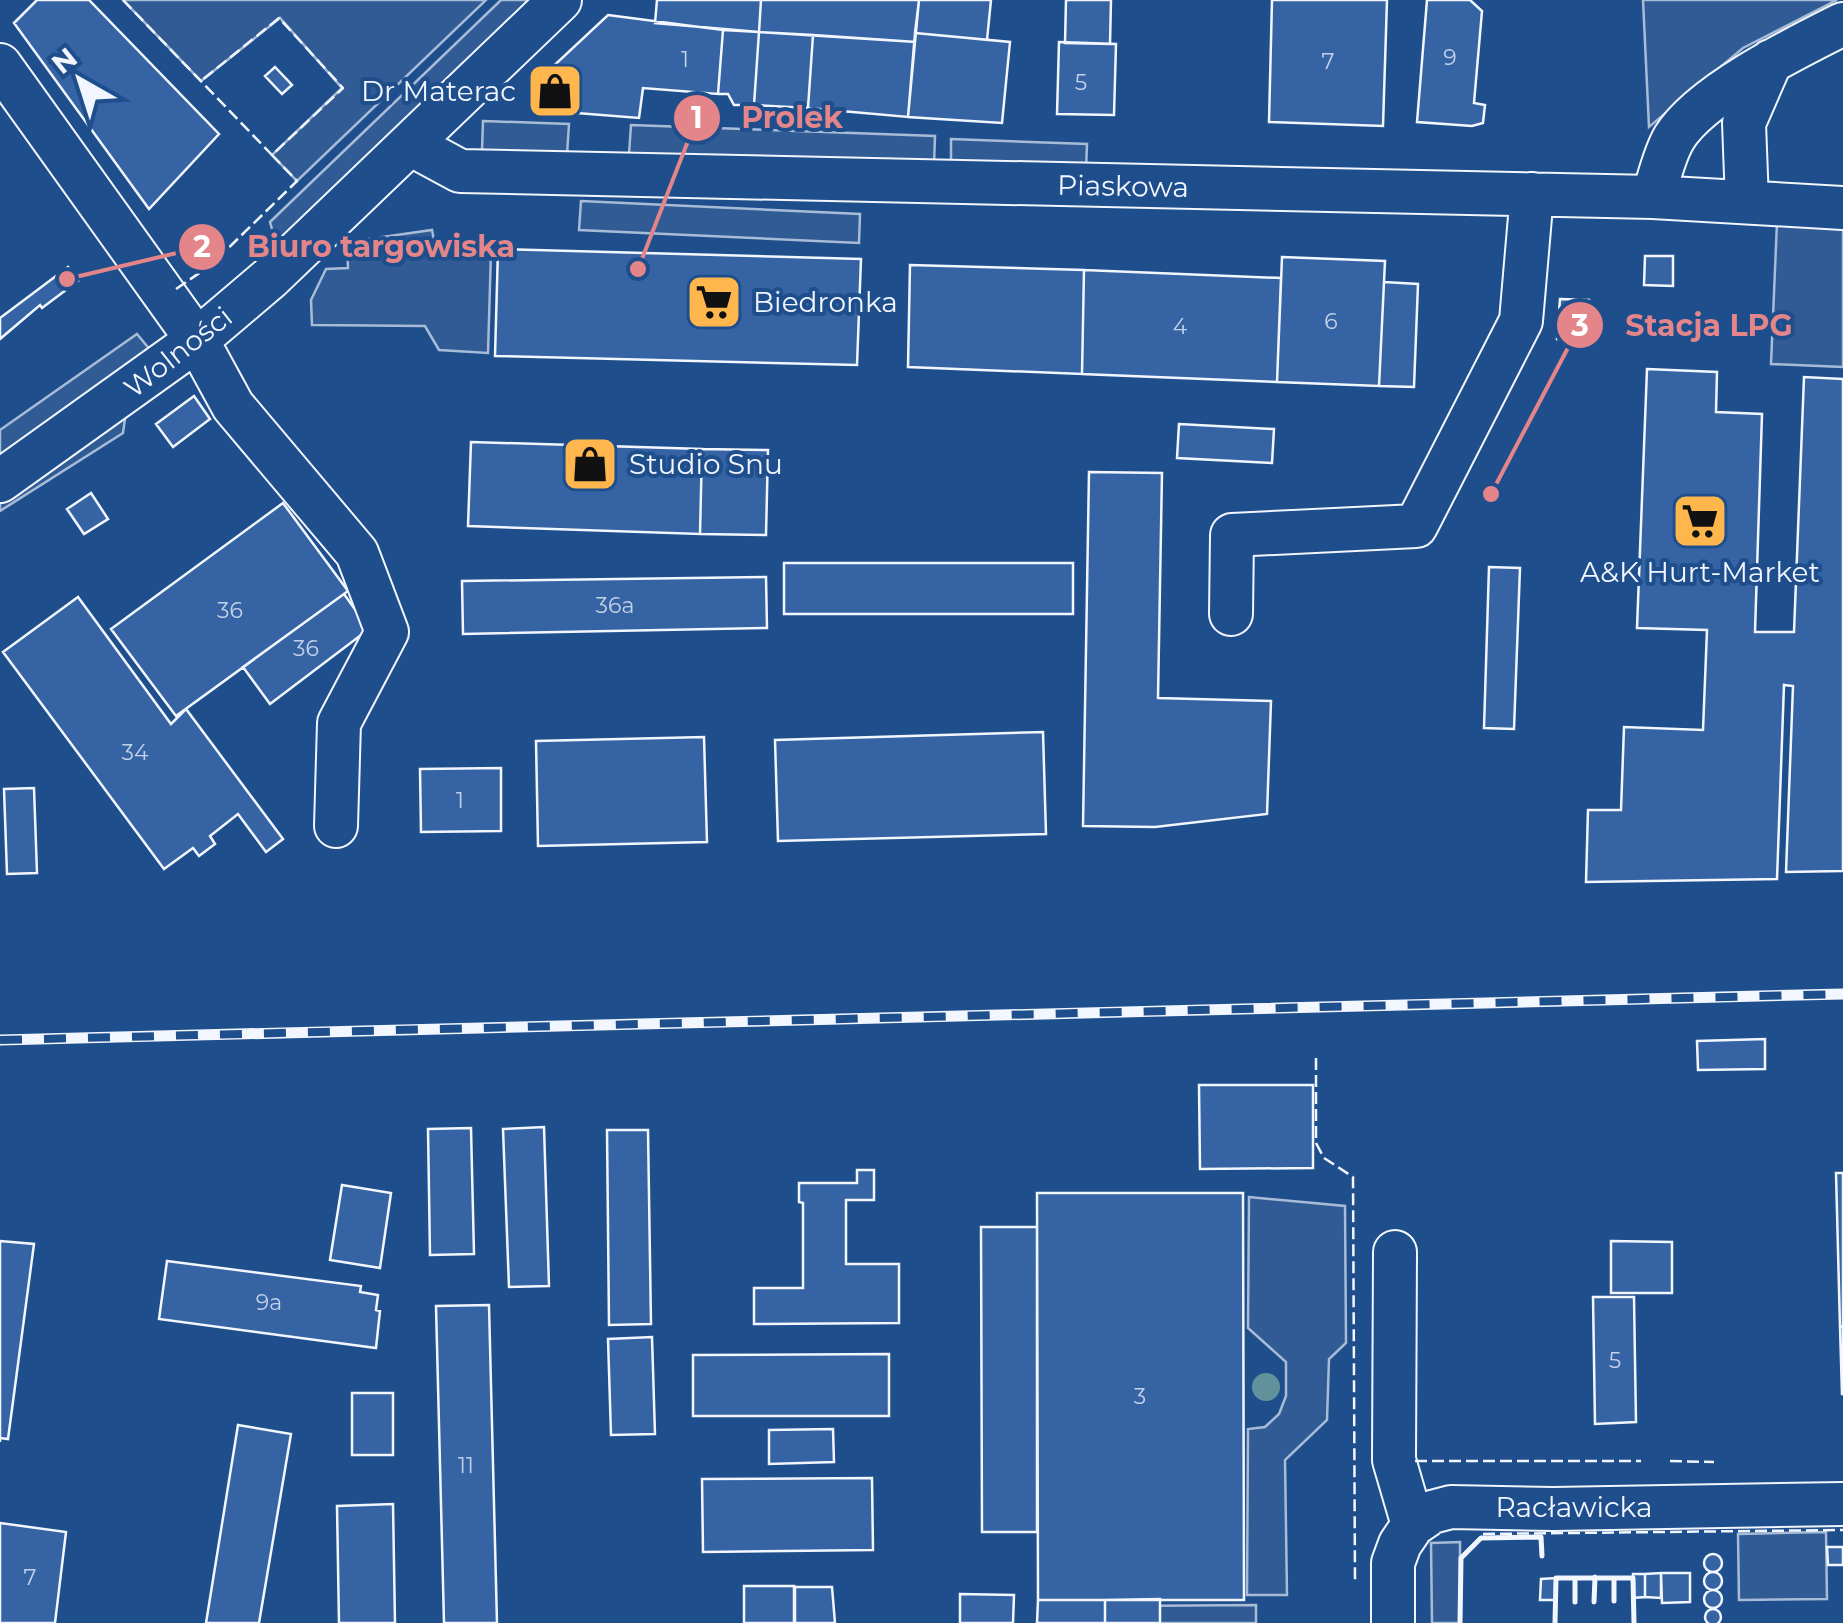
<svg xmlns="http://www.w3.org/2000/svg" width="1843" height="1623" font-family="Montserrat,sans-serif">
	<style>
		.built { fill: #305b95; stroke: #a8bbd7; stroke-width: 2.5 }
		.building { fill: #3563a3; stroke: #f2f6ff; stroke-width: 2.5 }
		.lines { fill: none; stroke-linecap: round; stroke-linejoin: round }
		.minor-casing { stroke: #f2f6ff; stroke-width: 46 }
		.minor { stroke: #1f4e8c; stroke-width: 42 }
		.rail-casing { stroke: #f2f6ff; stroke-width: 11 }
		.rail { stroke: #1f4e8c; stroke-width: 8; stroke-dasharray: 22; stroke-linecap: butt }
		.fence { stroke: #f2f6ff; stroke-width: 2.5; stroke-dasharray: 12 5; stroke-linecap: butt }
		.wall { stroke: #f2f6ff; stroke-width: 5 }
		.tree { fill: #61919a }
		.labels { text-anchor: middle; stroke-width: 8; stroke-linejoin: round; paint-order: stroke }
		.number-label { font-size: 22px; fill: #c3d1e8 }
		.poi-label { font-size: 28px; fill: #f2f6ff; stroke: #1f4e8c; text-anchor: start }
		.street-label { font-size: 28px; fill: #f2f6ff; stroke: #1f4e8c }
		.leader { fill: none; stroke: #e38589; stroke-width: 4 }
		.callout-dot { fill: #e38589; stroke: #1f4e8c; stroke-width: 4 }
		.mark-label { font-size: 30px; text-anchor: middle; font-weight: bold; fill: #fff }
		.callout-label { font-size: 30px; text-anchor: middle; font-weight: bold; fill: #e38589; stroke: #1f4e8c; stroke-width: 8; stroke-linejoin: round; paint-order: stroke }
	</style>
	<rect width="100%" height="100%" fill="#1f4e8c"/>
	<!-- built -->
	<path class="built" d="M123 0H486L297 181 272 155 342 88 280 18 201 81Z
		M501 0H544L279 254 270 222Z
		M1643 0H1837L1743 48 1649 127Z
		M483 121 569 124 567 155 482 151Z
		M631 125 935 136 934 165 629 154Z
		M951 139 1087 144 1086 170 951 165Z
		M581 201 860 214 859 243 579 230Z
		M1777 222 1843 224V367L1771 364Z
		M432 230 437 255 491 252 488 353 439 350 425 326 312 325 311 300 326 269 348 268 347 242Z
		M137 334 156 357 0 466V430Z
		M126 412 123 433 0 511V498Z
		M1249 1197 1345 1206 1346 1343 1329 1359 1327 1420 1285 1460 1287 1595H1247L1248 1429 1265 1427 1279 1414 1286 1396V1362L1248 1328Z
		M1826 1532 1827 1599 1739 1600 1738 1534Z
		M1460 1542V1623H1432L1431 1543Z
		M1256 1605V1623H1126L1125 1606Z"/>
	<!-- building -->
	<path class="building" d="M37 0H89L219 134 149 209 14 23Z
		M657 0H761L759 32 655 23Z
		M761 0H919L915 42 759 32Z
		M919 0H991L987 40 915 33Z
		M1066 0H1111L1110 44 1065 43Z
		M1272 0H1387L1383 126 1269 122Z
		M1427 0H1470L1482 11 1474 103 1485 105 1483 123 1472 126 1417 122Z
		M608 15 723 30 718 94 643 88 639 118 539 110 531 87Z
		M723 30 759 32 754 105H734L728 94H718Z
		M759 32 813 35 808 108 754 105Z
		M915 33 1010 42 1002 123 908 117Z
		M813 35 915 42 908 117 808 108Z
		M1059 42 1116 44 1114 115 1057 114Z
		M275 67 292 85 282 94 265 76Z
		M498 249 861 259 857 365 495 356Z
		M1645 256H1673V286L1644 285Z
		M1282 257 1385 261 1379 386 1277 382Z
		M910 265 1084 270 1082 374 908 367Z
		M68 267 78 281 42 308 40 305 0 339V318Z
		M1084 270 1281 278 1277 382 1082 374Z
		M1384 282 1418 284 1414 387 1379 386Z
		M1560 299 1589 300 1587 340 1557 339Z
		M1647 369 1717 372 1716 412 1762 414 1755 632H1794L1804 377 1843 379V871L1786 872 1793 686 1784 685 1777 879 1586 882 1588 810H1621L1624 727 1703 730 1707 630 1637 628Z
		M194 396 210 419 173 447 156 424Z
		M1179 424 1274 429 1272 463 1177 458Z
		M471 442 702 449 700 534 468 526Z
		M702 449 768 450 766 535 700 534Z
		M1089 472 1162 473 1158 698 1271 701 1267 814 1155 827 1083 826Z
		M91 493 108 519 84 534 67 509Z
		M283 503 348 591 176 716 111 629Z
		M784 563H1073V614H784Z
		M1489 567 1520 568 1514 729 1484 728Z
		M766 577 767 628 463 634 462 581Z
		M344 594 369 629 270 704 243 667Z
		M78 597 171 724 186 709 283 839 266 852 238 814 210 836 215 844 199 856 193 848 164 869 3 652Z
		M1043 732 1046 834 778 841 775 740Z
		M704 737 707 842 538 846 536 741Z
		M501 768V831L421 832 420 769Z
		M34 788 37 873 7 874 4 789Z
		M1765 1039V1069L1698 1070 1697 1041Z
		M1199 1085H1313V1168L1200 1169Z
		M544 1127 549 1286 509 1287 503 1129Z
		M471 1128 474 1254 430 1255 428 1129Z
		M607 1130H648L651 1324 609 1325Z
		M857 1170H874V1200H846V1264H899V1323L754 1324V1288H803V1203L799 1202V1183H857Z
		M1836 1173H1843V1326L1840 1327Z
		M342 1185 391 1193 380 1268 330 1260Z
		M1037 1193H1243L1244 1600H1038Z
		M981 1227H1037V1532H982Z
		M0 1241 34 1244 8 1439 0 1438V1442Z
		M1611 1241 1672 1242V1293H1611Z
		M167 1261 361 1286 360 1292 378 1295 376 1310 380 1311 376 1348 159 1319Z
		M1593 1297H1634L1636 1422 1595 1424Z
		M489 1305 497 1623H444L436 1306Z
		M1843 1326V1394H1842L1840 1327Z
		M652 1337 655 1434 611 1435 608 1339Z
		M889 1354V1416H693V1355Z
		M352 1393H393V1455H352Z
		M238 1425 291 1434 259 1623H206Z
		M833 1429 834 1462 769 1464V1430Z
		M872 1478 873 1550 703 1552 702 1479Z
		M393 1504 395 1623H339L337 1506Z
		M0 1523 66 1532 55 1623H0Z
		M1827 1547H1843V1565H1828Z
		M1704 1563a9 9 0 1 1 18 0a9 9 0 1 1-18 0Z
		M1704 1581a9 9 0 1 1 18 0a9 9 0 1 1-18 0Z
		M1661 1573V1598L1645 1597V1574Z
		M1661 1573H1690V1602L1662 1603Z
		M1633 1574H1645V1597L1633 1598Z
		M1556 1578V1600H1540L1541 1579Z
		M744 1586H794V1623H744Z
		M795 1587H832L835 1623H795Z
		M1704 1599a9 9 0 1 1 18 0a9 9 0 1 1-18 0Z
		M960 1594 1014 1595 1013 1623H960Z
		M1160 1599V1623H1105V1600Z
		M1038 1600H1105V1623H1037Z
		M1705 1617a8 8 0 1 1 16 0a8 8 0 1 1-16 0Z"/>
	<g class="lines">
		<!-- minor casing -->
		<g class="minor-casing">
			<path id="minor" d="M0 65 197 340 233 406 357 553 387 632 339 723 336 826
				M410 144 460 171 1653 197 1843 208
				M1653 197C1659 179 1664 155 1674 138 1701 94 1797 47 1843 24
				M1747 202 1744 123 1771 61
				M0 481 197 340 270 278 560 0
				M1231 614 1232 535 1416 526 1521 321 1532 194
				M1395 1252 1394 1460 1413 1525
				M1393 1623V1563L1400 1544 1413 1525 1432 1512 1451 1507 1553 1509 1843 1504"/>
		</g>
		<!-- minor -->
		<use href="#minor" class="minor"/>
		<!-- rail casing -->
		<g class="rail-casing">
			<path id="rail" d="M0 1040 1843 994"/>
		</g>
		<!-- rail -->
		<use href="#rail" class="rail"/>
		<!-- fence -->
		<path class="fence" d="M123 0 272 155
			M176 289 211 265 297 181 272 155 343 88 279 18 201 81
			M1316 1058V1143L1324 1158 1353 1177 1355 1580
			M1415 1461H1641
			M1670 1461 1714 1462
			M1483 1534 1843 1530"/>
		<!-- wall -->
		<path class="wall" d="M1575 1578V1602
			M1614 1578V1601
			M1594 1602 1595 1577
			M1460 1623 1461 1558 1481 1538 1541 1537 1542 1556
			M1555 1623 1556 1578H1633L1634 1623"/>
	</g>
	<!-- trees -->
	<circle class="tree" cx="1266" cy="1387" r="14"/>
	<!-- icons -->
	<defs>
		<g id="shop-square" transform="scale(2.875)"><rect x="-9" y="-9" width="18" height="18" rx="4" fill="#ffb74d" stroke="#1f4e8c"/><path d="M-5-2.5h2.3a2.7 3.5 0 0 1 5.4 0H5L5.5 6h-11ZM-1.5-2.5h3a1.5 2.3 0 0 0-3 0Z" fill="#111"/></g>
		<g id="supermarket-square" transform="scale(2.875)"><rect x="-9" y="-9" width="18" height="18" rx="4" fill="#ffb74d" stroke="#1f4e8c"/><path d="M-6-5.5h2.5l.6 2H6L4.5 2H-2.5L-4.4-4H-6ZM-1.5 3.2a1.3 1.3 0 1 0 .1 0ZM3 3.2a1.3 1.3 0 1 0 .1 0Z" fill="#111"/></g>
	</defs>
	<g fill-rule="evenodd">
		<use href="#shop-square" x="555" y="91"/>
		<use href="#supermarket-square" x="714" y="302"/>
		<use href="#shop-square" x="590" y="464"/>
		<use href="#supermarket-square" x="1700" y="521"/>
	</g>
	<g class="labels">
		<!-- number labels -->
		<g class="number-label">
			<text x="1450" y="65">9</text>
			<text x="685" y="67">1</text>
			<text x="1328" y="69">7</text>
			<text x="1081" y="90">5</text>
			<text x="1331" y="329">6</text>
			<text x="1180" y="334">4</text>
			<text x="615" y="613">36a</text>
			<text x="230" y="618">36</text>
			<text x="306" y="656">36</text>
			<text x="135" y="760">34</text>
			<text x="460" y="808">1</text>
			<text x="269" y="1310">9a</text>
			<text x="1615" y="1368">5</text>
			<text x="1140" y="1404">3</text>
			<text x="466" y="1473">11</text>
			<text x="30" y="1585">7</text>
		</g>
		<!-- poi labels -->
		<g class="poi-label">
			<text x="516" y="101" text-anchor="end">Dr Materac</text>
			<text x="753" y="312">Biedronka</text>
			<text x="629" y="474">Studio Snu</text>
			<text x="1700" y="582" text-anchor="middle">A&amp;K Hurt-Market</text>
		</g>
		<!-- street labels -->
		<g class="street-label">
			<text transform="translate(1123 186) rotate(1)" y="10">Piaskowa</text>
			<text transform="translate(178 352) rotate(-38)" y="10">Wolności</text>
			<text x="1574" y="1517">Racławicka</text>
		</g>
	</g>
	<!-- callouts -->
	<path class="leader" d="M638 269L697 118M67 279L202 247M1491 494L1580 325"/>
	<g class="callout-dot">
		<circle cx="638" cy="269" r="10"/>
		<circle cx="67" cy="279" r="10"/>
		<circle cx="1491" cy="494" r="10"/>
		<circle cx="697" cy="118" r="25"/>
		<circle cx="202" cy="247" r="25"/>
		<circle cx="1580" cy="325" r="25"/>
	</g>
	<g class="mark-label">
		<text x="697" y="128">1</text>
		<text x="202" y="257">2</text>
		<text x="1580" y="336">3</text>
	</g>
	<g class="callout-label">
		<text x="792" y="128">Prolek</text>
		<text x="381" y="257">Biuro targowiska</text>
		<text x="1709" y="336">Stacja LPG</text>
	</g>
	<!-- north arrow -->
	<g transform="translate(80 80) rotate(321)" stroke="#1f4e8c" stroke-width="8" paint-order="stroke">
	<path d="M0-8L18 38L0 25L-18 38Z" fill="#f2f6ff"/>
	<text y="-15" font-size="28" font-weight="bold" text-anchor="middle" fill="#f2f6ff">N</text>
	</g>
</svg>
